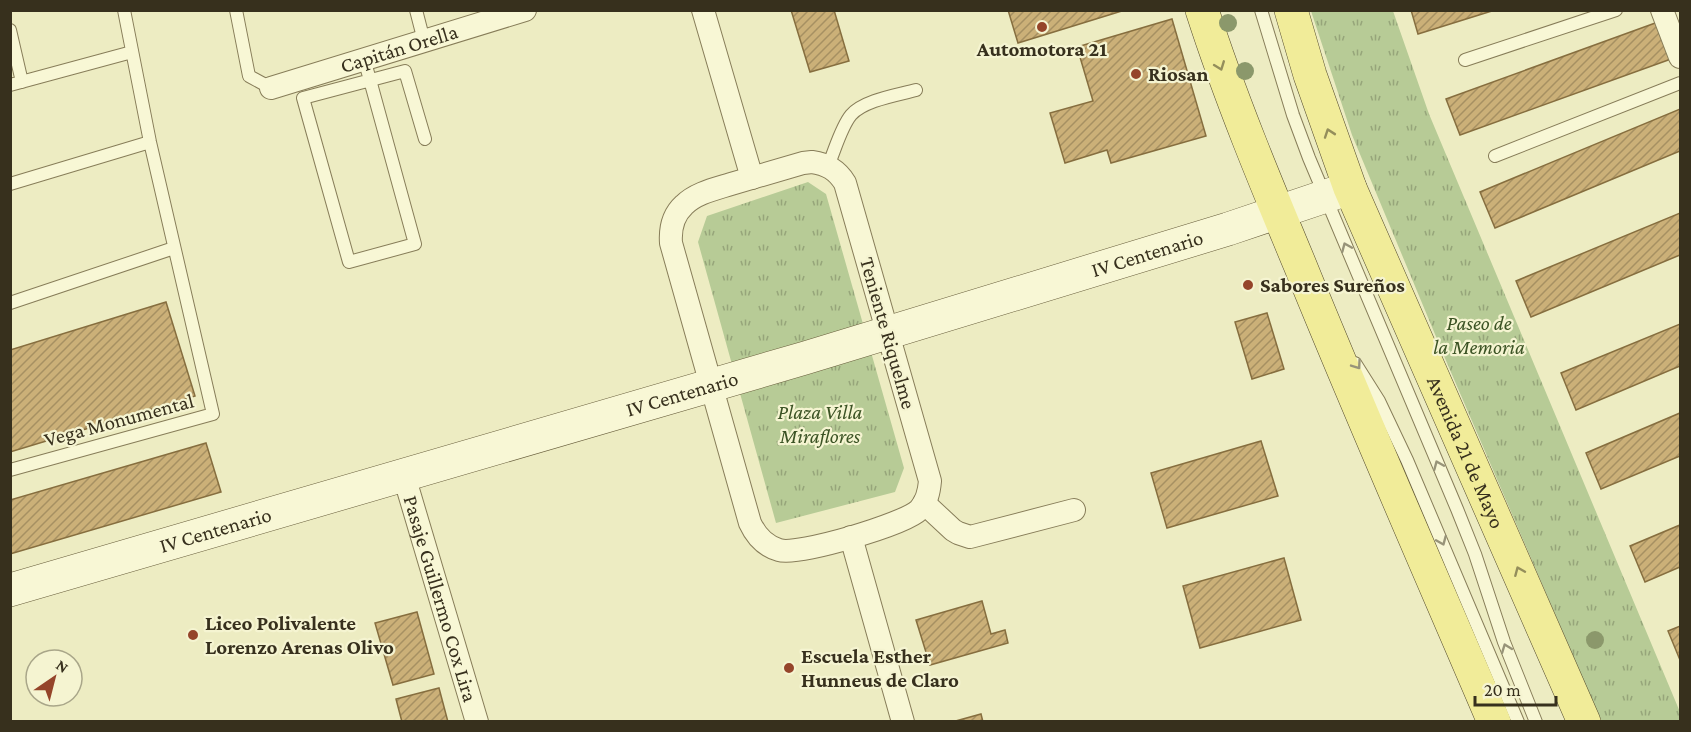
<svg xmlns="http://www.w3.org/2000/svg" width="1691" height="732" font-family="'Crimson Pro',serif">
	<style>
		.park { fill: url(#park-tufts) }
		.building { fill: url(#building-hatch); stroke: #866e3f; stroke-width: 1.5 }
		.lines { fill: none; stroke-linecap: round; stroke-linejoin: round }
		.lane-casing { stroke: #877d59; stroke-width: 14 }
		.street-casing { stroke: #877d59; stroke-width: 24 }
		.secondary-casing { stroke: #685e3c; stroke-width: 34 }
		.primary-casing { stroke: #544a2d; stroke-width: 34 }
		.lane { stroke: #f8f7d5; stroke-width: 12 }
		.street { stroke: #f8f7d5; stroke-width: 22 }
		.secondary { stroke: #f8f7d5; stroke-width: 33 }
		.primary { stroke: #f1ec99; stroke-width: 33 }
		.tree { fill: #8b986b }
		.oneway { stroke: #948e5b }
		.oneway2 { stroke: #989479 }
		.poi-dot { fill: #95452a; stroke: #f5f4d1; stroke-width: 2 }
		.labels { text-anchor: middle; stroke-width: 4.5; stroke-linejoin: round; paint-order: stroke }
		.street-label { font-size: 21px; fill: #37301d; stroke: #f5f4d1 }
		.poi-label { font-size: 21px; font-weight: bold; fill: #37301d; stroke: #f5f4d1; text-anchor: start }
		.park-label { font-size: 21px; font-style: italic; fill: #3b5324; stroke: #f5f4d1 }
	</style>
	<defs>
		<pattern id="park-tufts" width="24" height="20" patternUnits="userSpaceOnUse" patternTransform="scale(1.5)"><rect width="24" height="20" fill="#b7cb96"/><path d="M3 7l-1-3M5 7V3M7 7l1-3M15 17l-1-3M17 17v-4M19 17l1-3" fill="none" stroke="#96a57a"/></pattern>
		<pattern id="building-hatch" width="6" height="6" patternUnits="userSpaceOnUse" patternTransform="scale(1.5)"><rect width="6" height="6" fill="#cbb078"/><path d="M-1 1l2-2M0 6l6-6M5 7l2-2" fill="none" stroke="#a69062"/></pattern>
	</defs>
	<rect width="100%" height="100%" fill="#edecc2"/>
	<!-- park -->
	<path class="park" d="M1311 11H1393L1429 114 1680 712V721H1601L1447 363 1352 135Z
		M808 182 826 194 904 468 895 492 776 523 698 242 707 216Z"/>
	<!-- building -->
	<path class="building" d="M791 10H834L849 61 810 72Z
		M1008 10H1125L1018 43Z
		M1411 10H1495L1418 34Z
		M1172 19 1206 136 1111 163 1107 150 1065 163 1050 113 1093 101 1077 47Z
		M1658 22 1671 59 1460 135 1446 99Z
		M1680 109V151L1495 228 1480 192Z
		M1680 213V255L1531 317 1516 281Z
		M166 302 195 396 10 452V350Z
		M1267 313 1284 369 1252 379 1235 322Z
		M1680 324V366L1576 410 1561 373Z
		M1680 413V456L1601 489 1586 453Z
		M1261 441 1278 496 1167 528 1151 473Z
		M206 443 221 492 10 554V500Z
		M1680 525V567L1645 582 1630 546Z
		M1284 558 1301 620 1200 648 1183 586Z
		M982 601 991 634 1005 630 1008 643 930 665 916 620Z
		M417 612 434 674 393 685 375 623Z
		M1680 626V660L1668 631Z
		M439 688 448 722H402L396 699Z
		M981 714 983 722H952Z"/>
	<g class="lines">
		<!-- lane casing -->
		<g class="lane-casing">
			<path id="lane" d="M236 10 249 76 271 88
				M416 10 424 41
				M1261 10 1293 115 1309 158 1457 509 1475 554 1504 642 1536 722
				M10 30 22 82
				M364 59 370 80 415 244 349 262 303 98 405 71 425 139
				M1465 60 1616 10
				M10 85 132 52
				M1495 156 1680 83
				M828 166C835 150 841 127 851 115 864 100 898 95 916 90
				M10 184 150 142
				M10 303 174 248
				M1355 363 1379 401 1407 460 1518 722
				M10 470 213 414 150 142 124 10"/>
		</g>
		<!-- street casing -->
		<g class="street-casing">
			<g id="street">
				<path d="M703 10 752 178"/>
				<path d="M1662 10 1680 57"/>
				<path id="s1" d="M271 88 525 10"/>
				<path d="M812 162C827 164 837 170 845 183L930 481C929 492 927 502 919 510 905 524 798 556 779 550 765 546 756 536 750 523L671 243C670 229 673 215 684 205 696 193 715 189 731 184 755 177 779 170 803 163Z"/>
				<path id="s2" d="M404 476 477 722"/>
				<path d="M924 503 953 530 958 533 970 537 1074 510"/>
				<path d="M851 537 903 722"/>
			</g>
		</g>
		<!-- secondary casing -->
		<g class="secondary-casing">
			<g id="secondary">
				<path id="s3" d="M10 590 805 358 1228 229 1350 188"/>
			</g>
		</g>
		<!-- primary casing -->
		<g class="primary-casing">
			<g id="primary">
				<path d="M1202 10C1230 97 1265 181 1300 265 1362 418 1429 570 1494 722"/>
				<path id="s4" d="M1291 10 1310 75 1350 188 1584 722"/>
			</g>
		</g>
		<!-- lane -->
		<use href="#lane" class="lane"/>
		<!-- street -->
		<use href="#street" class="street"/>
		<!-- secondary -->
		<use href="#secondary" class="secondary"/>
		<!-- primary -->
		<use href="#primary" class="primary"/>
	</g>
	<!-- trees -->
	<g class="tree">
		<circle cx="1228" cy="23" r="9"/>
		<circle cx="1245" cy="71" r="9"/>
		<circle cx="1595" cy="640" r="9"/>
	</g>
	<!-- one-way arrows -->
	<defs><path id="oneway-chevron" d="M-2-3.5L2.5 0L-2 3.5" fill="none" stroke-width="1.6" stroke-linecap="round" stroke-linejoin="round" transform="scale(1.5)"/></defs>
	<g class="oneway">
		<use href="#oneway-chevron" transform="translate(1220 66) rotate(69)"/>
		<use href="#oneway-chevron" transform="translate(1329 133) rotate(-109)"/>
		<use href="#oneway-chevron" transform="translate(1519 571) rotate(-113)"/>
	</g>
	<g class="oneway2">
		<use href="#oneway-chevron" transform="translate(1346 247) rotate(-113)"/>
		<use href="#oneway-chevron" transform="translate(1357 365) rotate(55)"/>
		<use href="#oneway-chevron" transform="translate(1438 465) rotate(-113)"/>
		<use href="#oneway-chevron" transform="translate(1442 541) rotate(67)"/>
		<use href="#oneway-chevron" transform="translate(1506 648) rotate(-111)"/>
	</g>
	<!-- markers -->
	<g class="poi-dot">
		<circle cx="1042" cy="27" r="6"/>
		<circle cx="1136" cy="74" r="6"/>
		<circle cx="1248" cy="285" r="6"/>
		<circle cx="193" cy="635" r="6"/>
		<circle cx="789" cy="668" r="6"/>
	</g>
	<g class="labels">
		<!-- street labels -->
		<g class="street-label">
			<text dy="7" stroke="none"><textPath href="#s1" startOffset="134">Capitán Orella</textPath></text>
			<text dy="7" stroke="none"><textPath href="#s3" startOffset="1186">IV Centenario</textPath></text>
			<text transform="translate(888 333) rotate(74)" y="7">Teniente Riquelme</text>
			<text dy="7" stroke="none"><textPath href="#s3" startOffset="700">IV Centenario</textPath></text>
			<text transform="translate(119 420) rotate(-15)" y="7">Vega Monumental</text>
			<text dy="7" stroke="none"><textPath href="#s4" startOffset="476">Avenida 21 de Mayo</textPath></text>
			<text dy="7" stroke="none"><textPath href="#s3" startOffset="214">IV Centenario</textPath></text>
			<text dy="7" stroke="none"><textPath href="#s2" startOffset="128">Pasaje Guillermo Cox Lira</textPath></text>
		</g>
		<!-- poi labels -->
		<g class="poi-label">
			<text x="1042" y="56" text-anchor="middle">Automotora 21</text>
			<text x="1148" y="81">Riosan</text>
			<text x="1260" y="292">Sabores Sureños</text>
			<text x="205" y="630">Liceo Polivalente<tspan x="205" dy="24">Lorenzo Arenas Olivo</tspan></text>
			<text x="801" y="663">Escuela Esther<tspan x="801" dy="24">Hunneus de Claro</tspan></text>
		</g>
		<!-- park labels -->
		<g class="park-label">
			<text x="1479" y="330">Paseo de<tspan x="1479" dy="24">la Memoria</tspan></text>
			<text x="820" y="419">Plaza Villa<tspan x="820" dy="24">Miraflores</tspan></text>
		</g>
	</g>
	<!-- border -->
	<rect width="1691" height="732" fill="none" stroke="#37301d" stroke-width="24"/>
	<!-- north arrow -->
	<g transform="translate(54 678) rotate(35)"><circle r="28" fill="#f5f4d1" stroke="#a9a689" stroke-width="1.5"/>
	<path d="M0-4.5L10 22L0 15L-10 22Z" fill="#95452a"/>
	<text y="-9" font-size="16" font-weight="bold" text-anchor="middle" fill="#37301d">N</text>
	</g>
	<!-- scale -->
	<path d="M1475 696v9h81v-9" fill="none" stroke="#37301d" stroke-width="3"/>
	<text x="1484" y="696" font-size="18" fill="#37301d" stroke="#f5f4d1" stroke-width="4.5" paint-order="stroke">20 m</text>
</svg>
